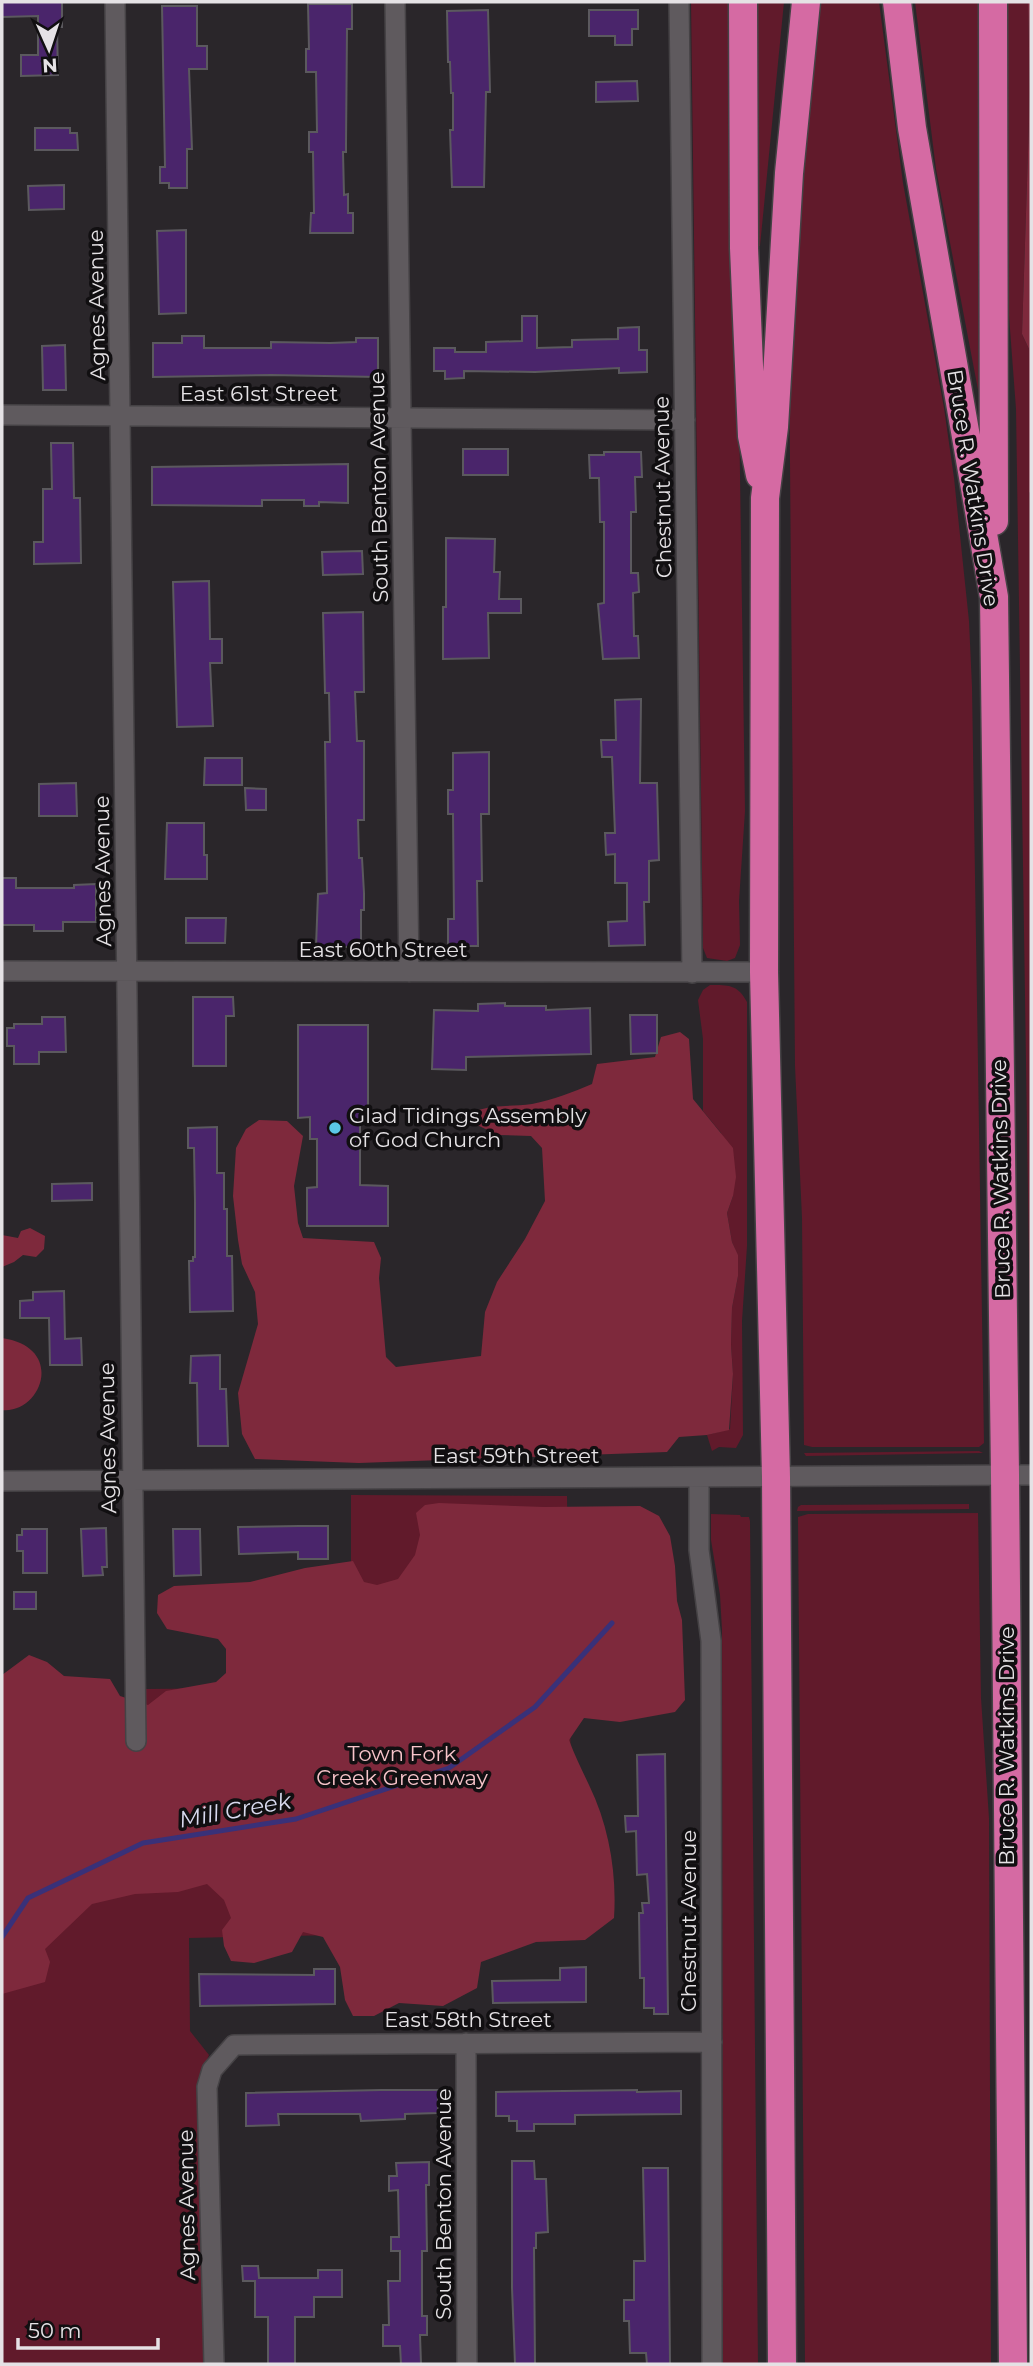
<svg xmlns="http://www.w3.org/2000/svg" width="1033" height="2366" font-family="Montserrat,sans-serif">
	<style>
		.green { fill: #611a2b }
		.forest { fill: #7e293c }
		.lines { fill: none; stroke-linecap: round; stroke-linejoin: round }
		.stream { stroke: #393179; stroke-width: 5 }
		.building { fill: #4a256b; stroke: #5b595e; stroke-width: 2 }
		.minor-casing { stroke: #454245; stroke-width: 22 }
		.highway-casing { stroke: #454245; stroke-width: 31 }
		.minor { stroke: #5f5a5e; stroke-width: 19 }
		.highway { stroke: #d56aa3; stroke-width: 28 }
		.poi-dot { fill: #5bc8e7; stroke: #110f11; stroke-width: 2.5 }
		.labels { text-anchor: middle; stroke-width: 7; stroke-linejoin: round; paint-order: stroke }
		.street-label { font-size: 21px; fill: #e5e2e5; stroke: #110f11 }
		.poi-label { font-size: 21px; fill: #e5e2e5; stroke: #110f11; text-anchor: start }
		.park-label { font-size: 21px; fill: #f8c4ca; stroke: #110f11 }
		.water-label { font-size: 23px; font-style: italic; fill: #d8d9ee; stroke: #110f11 }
	</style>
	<rect width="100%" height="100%" fill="#2a262a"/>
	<!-- green -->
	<path class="green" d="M691 2H733L745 811 739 901 740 945 735 958 727 961 707 958 703 948Z
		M754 2H784L760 246H757Z
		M819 2H879L903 183 944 408 954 478 969 621 972 687 984 1443 979 1447H812L804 1445 802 1218 795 1066 789 342 793 265Z
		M915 2H978L983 394 979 395 936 169Z
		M1003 2H1028L1030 92 1022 334 1029 349V492L1031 494V1388L1016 409 1009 316Z
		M710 985C727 985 738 984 747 1002V1246L742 1321 743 1435 736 1448 719 1447 712 1451 707 1435 730 1429 733 1374 731 1345 732 1308 738 1276V1256L732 1242 727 1213 733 1196 721 1133 703 1111V1039L698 1000 703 990Z
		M979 1451 983 1453 806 1456 804 1453Z
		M351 1495 567 1496 573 1930 189 1938 190 2031 209 2055 199 2080 198 2099 205 2364H2V1863L144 1689 251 1688 351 1599Z
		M969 1504V1509L797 1511 798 1507 801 1505Z
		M978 1513 981 1698 989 1818 991 2364H805L798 1517 808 1514Z
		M711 1514 740 1515 741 1517H749L750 1521 758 2364H723L722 1630 720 1595 711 1540Z"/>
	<!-- forest -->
	<path class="forest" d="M1028 2H1031V494L1029 492V349L1022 334 1030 92Z
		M680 1032 689 1039 693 1099 733 1148 736 1177 733 1196 727 1213 732 1242 738 1255V1276L732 1308 731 1345 733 1374 729 1430 707 1435 679 1437 667 1452 359 1463 255 1459 242 1434 238 1393 258 1324 255 1292 242 1264 238 1240 233 1196 236 1148 246 1129 259 1120 287 1121 303 1136 294 1186 298 1223 303 1238 374 1242 381 1258 379 1278 386 1357 396 1367 481 1356 485 1312 497 1282 525 1239 545 1201 542 1148 531 1136 498 1135 477 1125 476 1111C495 1104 513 1107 532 1104 553 1100 573 1092 592 1084L597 1064 655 1057 661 1037Z
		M30 1228 45 1236 44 1249 36 1257 23 1255 14 1262 2 1267V1235L18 1238 21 1231Z
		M2 1338C66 1347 42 1414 2 1410Z
		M439 1503 544 1507 640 1506 659 1516 670 1536 675 1566 677 1601 682 1620 685 1700 675 1712 620 1722 584 1718 569 1740C575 1756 582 1770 589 1785 609 1826 617 1873 614 1918L585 1940 536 1942 481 1962 477 1988 443 2006 399 2003 374 2016H353L345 2000 340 1967 323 1937 303 1932 292 1952 254 1963 231 1961 224 1946 222 1930 231 1918 224 1900 207 1884 178 1892 135 1894 92 1904 45 1949 50 1962 45 1982 2 1994V1675L29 1655 47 1662 64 1676 110 1679 120 1696 148 1705 166 1691 216 1682 226 1673V1649L218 1639 167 1629 157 1613 158 1595 174 1586 250 1582 305 1568 353 1561 364 1582 377 1585 398 1579 415 1555 420 1535 416 1513 425 1505Z"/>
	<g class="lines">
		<!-- stream -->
		<path class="stream" d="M2 1937 28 1898 143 1843 296 1819 449 1768 535 1707 612 1623"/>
	</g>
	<!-- building -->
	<path class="building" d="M2 2H62V27H57L58 75 21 76V55H38V16L2 17Z
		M308 4H352V29H347L346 144V152H343L344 195 348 194V213H353V233H310L311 213H314L313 152H309V132H317L316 72H306V49H309Z
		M162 6H197V46H207V69H189L192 149H187V188H169V183H160V167H165Z
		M488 10 490 92H486L484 187H452L450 130H453V93H451L450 62H448L447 11Z
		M589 10H638V29H632V45H615V36H589Z
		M637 81 638 101 596 102V82Z
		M35 128H70V133H77L78 150H35Z
		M64 185V209L29 210 28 186Z
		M186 230V313L159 314 157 231Z
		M522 316H537V348L572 347V340L618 339V328L639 327V350H647V372L619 373V368L535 372 464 371V378L445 379V371H434V348H455V352H486V342L522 341Z
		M182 336H204V348H271V342L330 343 356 342V338H378V377L271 375 153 377V343H182Z
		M65 345 66 390H43L42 346Z
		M51 443H73L74 498H80L81 563 34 564V542H43V489H52Z
		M463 449H508V475H463Z
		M604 452H641L642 477H635L636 512H631V573H638L639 592 633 593 634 636H638L639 658 603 659 598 604 604 603V522H600L599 478H590L589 455H604Z
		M348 464V503L319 502V506H304V500H262V506L152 505V467Z
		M446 538 495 539 494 572H500L499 599H521V613H488L489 658 443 659V607H446Z
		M362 551 363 574 323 575 322 552Z
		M209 581 210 639H222V663H210L213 726 177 727 173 582Z
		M363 612 364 692H355L357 741H364V820H358L359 858H362L364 893V910H361V947H316L318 894 327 893 325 742H330L329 693H325L323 613Z
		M641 699 640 783H657L659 860 649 861V902H644L645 945 609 946 608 922 627 921V883H615V854L606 855 605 833H615L612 757H602L601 740H616L615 700Z
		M489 752V814H481L482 881H477L478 946H448V919H454L453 814H448V790H453V753Z
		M205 758H242V785H204Z
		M76 783 77 816H39V784Z
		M245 788 266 789V810H246Z
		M167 823H204V855H207V879H165Z
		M2 878H16V888H74V885L96 884V922H63V931H34V925H2Z
		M186 918H226L225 943H186Z
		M193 997H233L234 1016H226V1066H193Z
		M505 1003V1006H546V1010L590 1008 591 1054 466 1057V1070L432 1069 434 1010 478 1011V1004Z
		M630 1015H657V1053L631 1054Z
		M42 1017H65L66 1052H39V1064H14V1046H7V1028H14V1024H42Z
		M298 1025H368V1116H360V1185L388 1186V1226H307V1188L317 1187V1139H310V1117L298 1118Z
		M217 1127V1173H224V1209H227V1256H232L233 1311 190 1312 189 1261H193V1257H195V1202L194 1148H188V1128Z
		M92 1183V1200L52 1201V1184Z
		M64 1291 65 1339 81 1338 82 1365H50L49 1318H20V1301L33 1300V1292Z
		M220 1355V1389H226L228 1446H198L197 1383H190L191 1356Z
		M299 1526H328V1559H298V1552L239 1554 238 1527Z
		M106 1528 107 1567H102L103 1575 83 1576 81 1529Z
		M22 1529H47V1573H23V1551H17V1535H22Z
		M173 1529H200L201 1575 174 1576Z
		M14 1592H36V1609H14Z
		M665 1754 668 2014H654V2008H644V1978H640L639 1913H643L642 1903H649L647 1874 637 1875 636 1831 626 1832 625 1816H638L637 1755Z
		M586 1967V2002L493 2003 492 1981 560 1980V1968Z
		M314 1969H335V2004L200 2006 199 1974 314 1975Z
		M381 2090H438V2113L405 2114V2119L361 2121 360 2114H278L279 2125 246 2126V2093Z
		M637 2090V2092L681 2091V2114L575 2115V2124H534V2131H517V2121H509V2116H496V2092Z
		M512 2161H534L535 2179H546L548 2232 536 2233V2248H534L535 2364H515L512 2288Z
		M429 2162V2185H426L427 2251H422V2316H427V2335H420L421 2364H401L400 2346H383V2325H389L388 2281H400V2251H391V2237H399L398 2190 389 2191V2176H397L396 2163Z
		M643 2168H668L670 2364H647L646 2353H630L629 2321H624V2300H634V2261H645Z
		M242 2266H258L259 2278H318V2270H342V2297H314V2317H295V2364H268V2317H255V2281H243Z"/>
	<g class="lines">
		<!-- minor casing -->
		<g class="minor-casing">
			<path id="minor" d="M115 2C124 581 125 1161 136 1741
				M395 2 409 972
				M679 2 692 973
				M2 415 685 420
				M2 971 764 972
				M699 1478V1550L711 1641 712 2364
				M2 1481 1031 1475
				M466 2043 467 2364
				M214 2364 207 2087 212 2070 234 2045 712 2042"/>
		</g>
		<!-- highway casing -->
		<g class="highway-casing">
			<path id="highway" d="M743 2 744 248 752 436 760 475
				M897 2 912 128 994 597 1005 1475 1013 2364
				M993 2 994 521
				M782 2364 776 1477 764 972 765 498 774 427 789 173 806 2"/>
		</g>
		<!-- minor -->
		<use href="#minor" class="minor"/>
		<!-- highway -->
		<use href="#highway" class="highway"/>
	</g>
	<!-- markers -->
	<circle class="poi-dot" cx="335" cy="1128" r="7"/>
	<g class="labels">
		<!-- street labels -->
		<g class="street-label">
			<text transform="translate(97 305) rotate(-91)" y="7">Agnes Avenue</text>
			<text x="259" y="401">East 61st Street</text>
			<text transform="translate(379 487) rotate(-91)" y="7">South Benton Avenue</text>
			<text transform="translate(663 487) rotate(-91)" y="7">Chestnut Avenue</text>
			<text transform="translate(973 488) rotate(81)" y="7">Bruce R. Watkins Drive</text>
			<text transform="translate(103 871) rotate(-91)" y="7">Agnes Avenue</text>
			<text x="383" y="957">East 60th Street</text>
			<text transform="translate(1001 1179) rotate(-91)" y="7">Bruce R. Watkins Drive</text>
			<text transform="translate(108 1438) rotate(-91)" y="7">Agnes Avenue</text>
			<text x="516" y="1463">East 59th Street</text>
			<text transform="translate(1007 1746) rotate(-90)" y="7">Bruce R. Watkins Drive</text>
			<text transform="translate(689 1921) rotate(-90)" y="7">Chestnut Avenue</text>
			<text x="468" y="2027">East 58th Street</text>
			<text transform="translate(444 2204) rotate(-90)" y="7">South Benton Avenue</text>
			<text transform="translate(187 2205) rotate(-91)" y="7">Agnes Avenue</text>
		</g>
		<!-- poi labels -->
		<g class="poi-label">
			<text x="349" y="1123">Glad Tidings Assembly<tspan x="349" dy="24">of God Church</tspan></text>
		</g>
		<!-- park labels -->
		<g class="park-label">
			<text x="402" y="1761">Town Fork<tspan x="402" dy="24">Creek Greenway</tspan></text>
		</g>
		<!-- water labels -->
		<g class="water-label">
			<text transform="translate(235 1810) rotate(-10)" y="8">Mill Creek</text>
		</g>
	</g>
	<!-- border -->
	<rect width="1033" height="2366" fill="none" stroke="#e5e2e5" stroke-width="7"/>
	<!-- north arrow -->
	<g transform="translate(49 49) rotate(177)" stroke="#110f11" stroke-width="5" paint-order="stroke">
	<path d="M0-5L12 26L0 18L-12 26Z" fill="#e5e2e5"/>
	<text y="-10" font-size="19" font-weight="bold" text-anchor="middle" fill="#e5e2e5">N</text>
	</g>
	<!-- scale -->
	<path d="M18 2338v10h140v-10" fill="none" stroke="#e5e2e5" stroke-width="3.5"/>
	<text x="28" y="2338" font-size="21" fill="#e5e2e5" stroke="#110f11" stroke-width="5" paint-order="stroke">50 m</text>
</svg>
